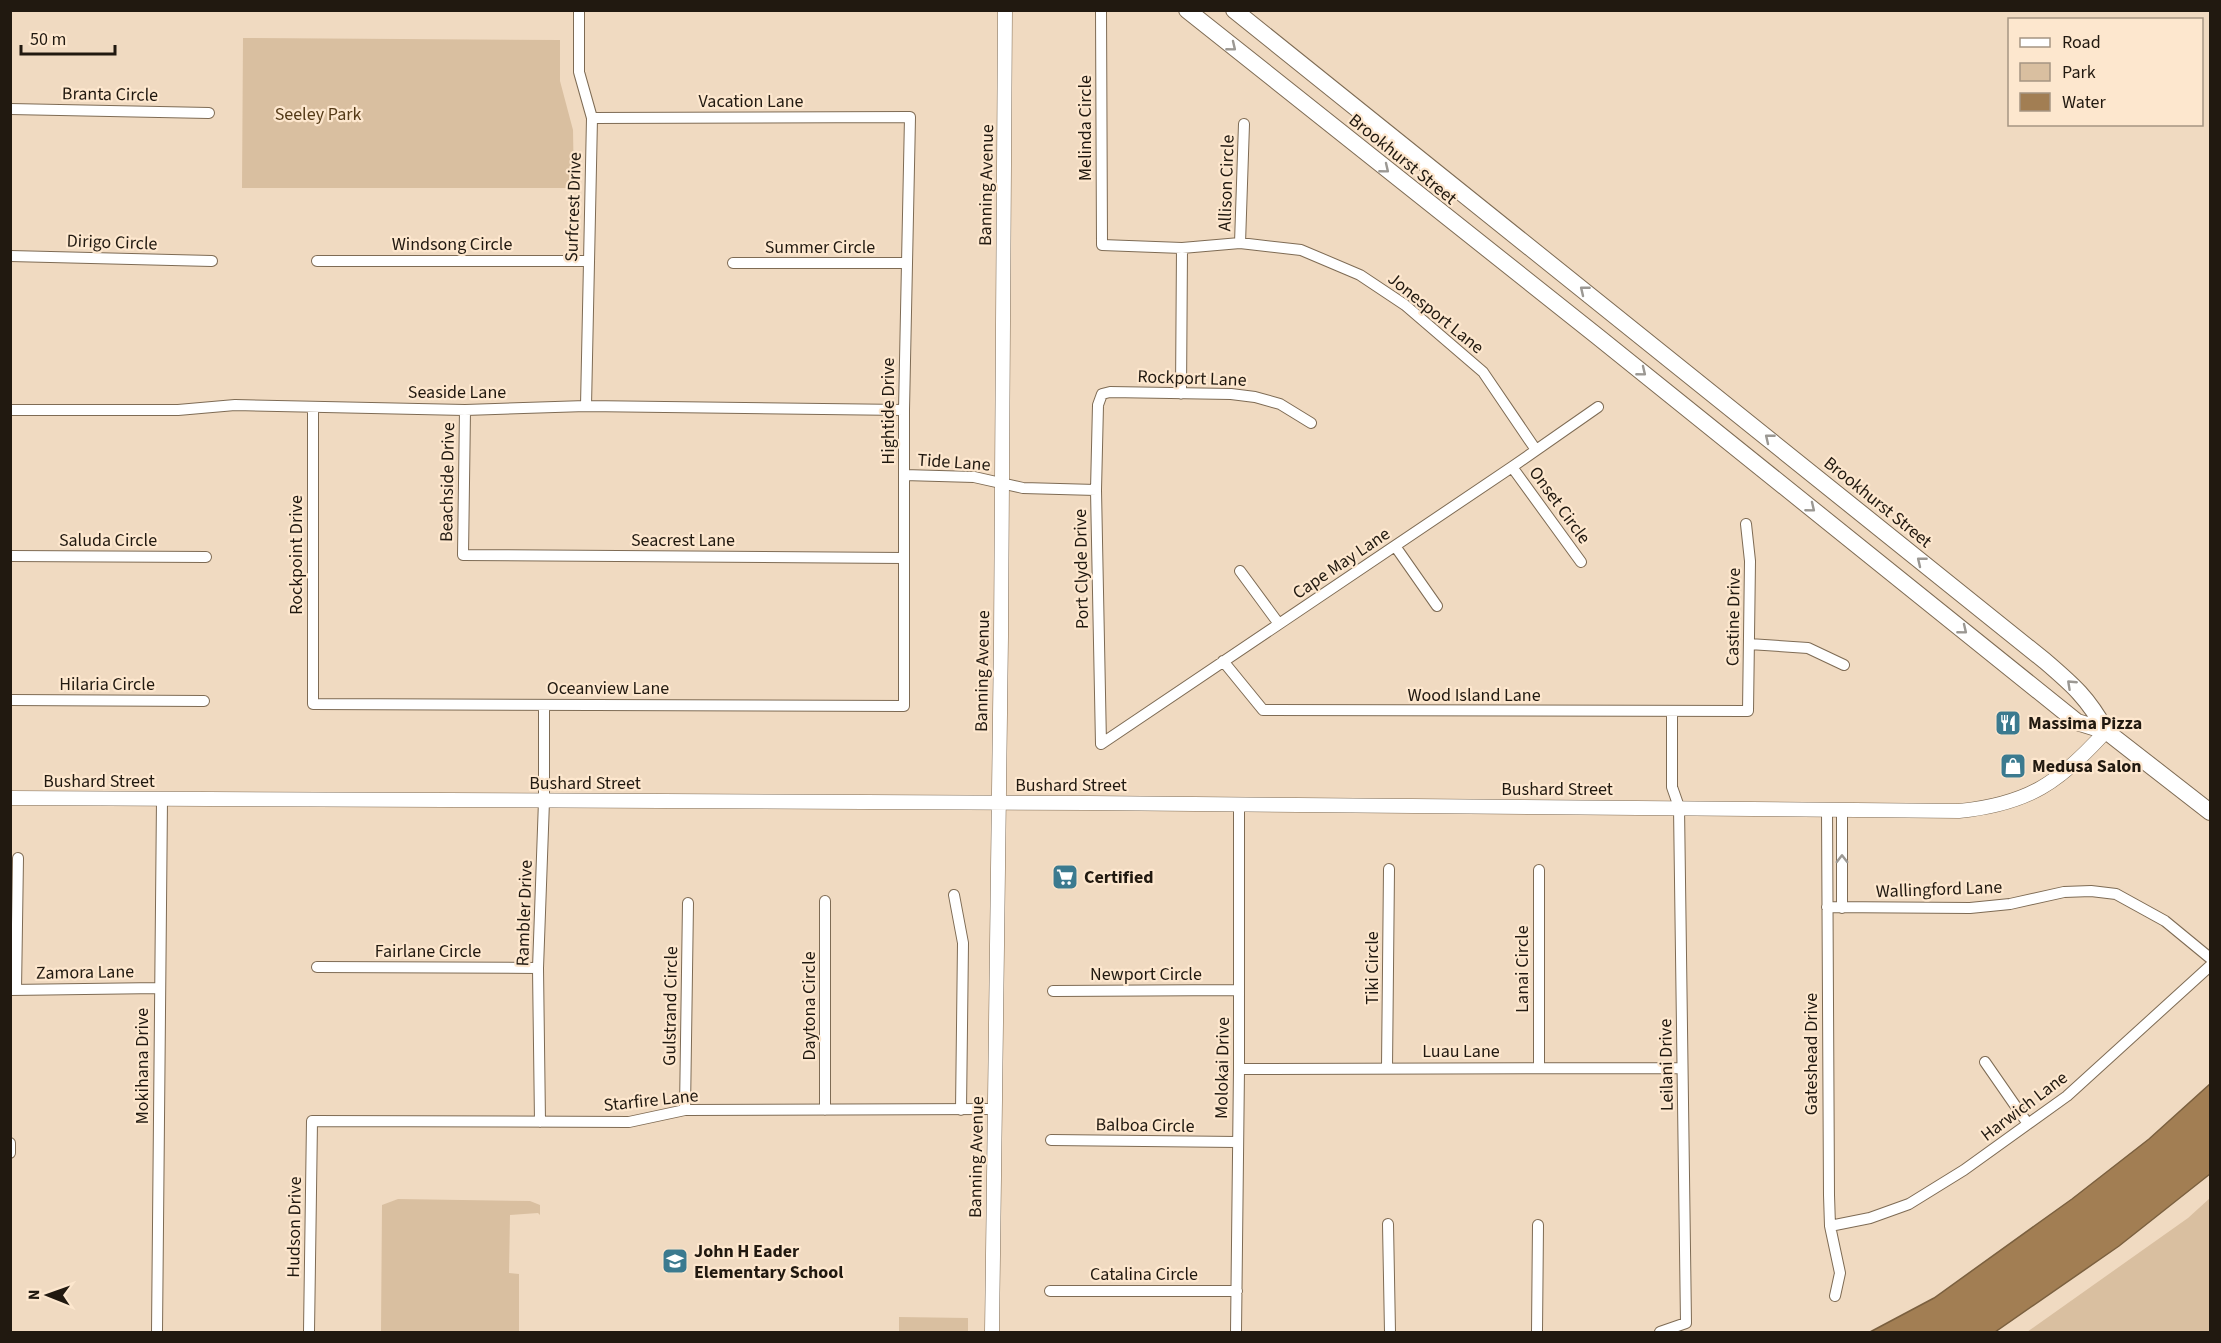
<svg xmlns="http://www.w3.org/2000/svg" width="2221" height="1343" font-family="'Source Sans 3',sans-serif">
	<style>
		.green { fill: #d9bfa0 }
		.water { fill: #a27e53; stroke: #7b603f; stroke-width: 1.5 }
		.lines { fill: none; stroke-linecap: round; stroke-linejoin: round }
		.street-casing { stroke: #7e6b54; stroke-width: 12 }
		.secondary-casing { stroke: #7e6b54; stroke-width: 15 }
		.primary-casing { stroke: #7e6b54; stroke-width: 18 }
		.street { stroke: #fff; stroke-width: 10 }
		.secondary { stroke: #fff; stroke-width: 14 }
		.primary { stroke: #fff; stroke-width: 16 }
		.oneway { stroke: #9b9893 }
		.labels { text-anchor: middle; stroke-width: 4.5; stroke-linejoin: round; paint-order: stroke }
		.street-label { font-size: 18px; fill: #211910; stroke: #fde7ce }
		.park-label { font-size: 18px; fill: #543a17; stroke: #fde7ce }
		.poi-label { font-size: 18px; font-weight: bold; fill: #211910; stroke: #fde7ce; text-anchor: start }
	</style>
	<rect width="100%" height="100%" fill="#f0dac1"/>
	<!-- green -->
	<path class="green" d="M243 38 560 40V81L573 130 574 188H242Z
		M2210 1198V1332H2027L2188 1218Z
		M398 1199 530 1201 540 1205V1215L538 1213 510 1215 509 1273 519 1274V1332H381L382 1205Z
		M899 1317 968 1318V1332H899Z"/>
	<!-- water -->
	<path class="water" d="M2210 1084V1174L2119 1246 1995 1332H1870L1934 1298 2072 1199 2149 1139Z"/>
	<g class="lines">
		<!-- street casing -->
		<g class="street-casing">
			<path id="street" d="M579 10V72L592 118 586 406
				M1101 10 1102 245 1182 248 1240 243 1301 250 1360 275 1405 305 1483 372 1536 450
				M10 109 209 113
				M1240 243 1244 124
				M10 256 212 261
				M317 261H588
				M733 263H907
				M1181 394 1182 248
				M313 407V704L904 706V410L910 117 592 118
				M10 410H178L235 405 465 410 586 406 904 410
				M465 410 463 555 904 558
				M1512 467 1581 562
				M904 475 974 477 1023 488 1096 490
				M1395 546 1437 606
				M10 556 206 557
				M1240 571 1279 624
				M1749 644 1808 648 1844 665
				M1223 661 1263 710 1748 711 1750 561 1746 524
				M10 700 204 701
				M1101 744 1512 467 1598 407
				M1101 744 1096 490 1098 405 1102 394 1110 392 1231 394 1255 397 1280 404 1311 423
				M1827 809 1829 1195 1830 1226 1840 1273 1835 1296
				M1842 810V908
				M954 895 963 943 961 1110
				M1827 907 1970 908 2010 904 2064 892 2091 891 2116 894 2165 921 2210 958
				M317 967 538 968
				M10 990 159 988
				M16 990 18 858
				M1053 991 1239 990
				M1985 1062 2028 1124
				M1539 1067V870
				M1387 1068 1389 869
				M1239 1069 1682 1068
				M685 1110 688 903
				M825 1110V901
				M540 1122 538 968 544 801V705
				M1051 1140 1237 1142
				M10 1143V1153
				M1388 1224 1390 1332
				M1830 1226 1870 1218 1909 1204 1964 1170 2067 1096 2210 966
				M1050 1291H1237
				M157 1332 162 799
				M309 1332 312 1121 629 1122 685 1110 994 1109
				M1236 1332 1239 1069V804
				M1537 1332 1538 1225
				M1660 1332 1686 1323 1679 807 1672 787V712"/>
		</g>
		<!-- secondary casing -->
		<g class="secondary-casing">
			<path id="secondary" d="M10 798 1089 803 1959 811C2029 804 2060 782 2106 731
				M992 1332 1001 637 1005 10"/>
		</g>
		<!-- primary casing -->
		<g class="primary-casing">
			<path id="primary" d="M1187 10 1597 336 2077 722 2106 731 2210 812
				M1234 10 2045 661C2073 685 2088 698 2106 731"/>
		</g>
		<!-- street -->
		<use href="#street" class="street"/>
		<!-- secondary -->
		<use href="#secondary" class="secondary"/>
		<!-- primary -->
		<use href="#primary" class="primary"/>
	</g>
	<!-- one-way arrows -->
	<defs><path id="oneway-chevron" d="M-2-3.5L2.5 0L-2 3.5" fill="none" stroke-width="1.6" stroke-linecap="round" stroke-linejoin="round" transform="scale(1.5)"/></defs>
	<g class="oneway">
		<use href="#oneway-chevron" transform="translate(1232 47) rotate(39)"/>
		<use href="#oneway-chevron" transform="translate(1385 169) rotate(39)"/>
		<use href="#oneway-chevron" transform="translate(1584 290) rotate(-141)"/>
		<use href="#oneway-chevron" transform="translate(1642 372) rotate(39)"/>
		<use href="#oneway-chevron" transform="translate(1769 438) rotate(-141)"/>
		<use href="#oneway-chevron" transform="translate(1811 508) rotate(39)"/>
		<use href="#oneway-chevron" transform="translate(1921 561) rotate(-141)"/>
		<use href="#oneway-chevron" transform="translate(1963 630) rotate(39)"/>
		<use href="#oneway-chevron" transform="translate(2071 684) rotate(-137)"/>
		<use href="#oneway-chevron" transform="translate(1842 859) rotate(-90)"/>
	</g>
	<!-- icons -->
	<defs>
		<g id="restaurant-square" transform="scale(1.35)"><rect x="-9" y="-9" width="18" height="18" rx="4" fill="#3b7a8f" stroke="#fde7ce"/><path d="M-5-6h1v4h1v-4h1v4h1v-4h1v5L-1.5 .5V6h-2V.5L-5-1ZM5-6V6H3V1.5H1.5Q1.5-4 5-6Z" fill="#fff"/></g>
		<g id="shop-square" transform="scale(1.35)"><rect x="-9" y="-9" width="18" height="18" rx="4" fill="#3b7a8f" stroke="#fde7ce"/><path d="M-5-2.5h2.3a2.7 3.5 0 0 1 5.4 0H5L5.5 6h-11ZM-1.5-2.5h3a1.5 2.3 0 0 0-3 0Z" fill="#fff"/></g>
		<g id="supermarket-square" transform="scale(1.35)"><rect x="-9" y="-9" width="18" height="18" rx="4" fill="#3b7a8f" stroke="#fde7ce"/><path d="M-6-5.5h2.5l.6 2H6L4.5 2H-2.5L-4.4-4H-6ZM-1.5 3.2a1.3 1.3 0 1 0 .1 0ZM3 3.2a1.3 1.3 0 1 0 .1 0Z" fill="#fff"/></g>
		<g id="school-square" transform="scale(1.35)"><rect x="-9" y="-9" width="18" height="18" rx="4" fill="#3b7a8f" stroke="#fde7ce"/><path d="M0-5L7-2L0 1L-7-2ZM-4 1L0 2.5L4 1V4Q0 6-4 4Z" fill="#fff"/></g>
	</defs>
	<g fill-rule="evenodd">
		<use href="#restaurant-square" x="2008" y="723"/>
		<use href="#shop-square" x="2013" y="766"/>
		<use href="#supermarket-square" x="1065" y="877"/>
		<use href="#school-square" x="675" y="1261"/>
	</g>
	<g class="labels">
		<!-- street labels -->
		<g class="street-label">
			<text transform="translate(110 94) rotate(1)" y="6">Branta Circle</text>
			<text x="751" y="107">Vacation Lane</text>
			<text transform="translate(1085 128) rotate(-90)" y="6">Melinda Circle</text>
			<text transform="translate(1403 159) rotate(39)" y="6">Brookhurst Street</text>
			<text transform="translate(1226 183) rotate(-88)" y="6">Allison Circle</text>
			<text transform="translate(986 185) rotate(-89)" y="6">Banning Avenue</text>
			<text transform="translate(573 207) rotate(-88)" y="6">Surfcrest Drive</text>
			<text transform="translate(112 242) rotate(2)" y="6">Dirigo Circle</text>
			<text x="452" y="250">Windsong Circle</text>
			<text x="820" y="253">Summer Circle</text>
			<text transform="translate(1436 313) rotate(39)" y="6">Jonesport Lane</text>
			<text transform="translate(1192 378) rotate(2)" y="6">Rockport Lane</text>
			<text x="457" y="398">Seaside Lane</text>
			<text transform="translate(888 411) rotate(-90)" y="6">Hightide Drive</text>
			<text transform="translate(954 462) rotate(4)" y="6">Tide Lane</text>
			<text transform="translate(447 482) rotate(-89)" y="6">Beachside Drive</text>
			<text transform="translate(1878 502) rotate(39)" y="6">Brookhurst Street</text>
			<text transform="translate(1560 505) rotate(54)" y="6">Onset Circle</text>
			<text x="108" y="546">Saluda Circle</text>
			<text x="683" y="546">Seacrest Lane</text>
			<text transform="translate(296 555) rotate(-90)" y="6">Rockpoint Drive</text>
			<text transform="translate(1341 563) rotate(-34)" y="6">Cape May Lane</text>
			<text transform="translate(1081 569) rotate(-91)" y="6">Port Clyde Drive</text>
			<text transform="translate(1733 617) rotate(-89)" y="6">Castine Drive</text>
			<text transform="translate(982 671) rotate(-89)" y="6">Banning Avenue</text>
			<text x="107" y="690">Hilaria Circle</text>
			<text x="608" y="694">Oceanview Lane</text>
			<text x="1474" y="701">Wood Island Lane</text>
			<text x="99" y="787">Bushard Street</text>
			<text x="585" y="789">Bushard Street</text>
			<text x="1071" y="791">Bushard Street</text>
			<text x="1557" y="795">Bushard Street</text>
			<text transform="translate(1939 889) rotate(-2)" y="6">Wallingford Lane</text>
			<text transform="translate(524 913) rotate(-88)" y="6">Rambler Drive</text>
			<text x="428" y="957">Fairlane Circle</text>
			<text transform="translate(1372 968) rotate(-90)" y="6">Tiki Circle</text>
			<text transform="translate(1522 969) rotate(-90)" y="6">Lanai Circle</text>
			<text transform="translate(85 972) rotate(-1)" y="6">Zamora Lane</text>
			<text x="1146" y="980">Newport Circle</text>
			<text transform="translate(670 1006) rotate(-89)" y="6">Gulstrand Circle</text>
			<text transform="translate(809 1006) rotate(-90)" y="6">Daytona Circle</text>
			<text x="1461" y="1057">Luau Lane</text>
			<text transform="translate(1811 1054) rotate(-90)" y="6">Gateshead Drive</text>
			<text transform="translate(1666 1065) rotate(-91)" y="6">Leilani Drive</text>
			<text transform="translate(142 1066) rotate(-90)" y="6">Mokihana Drive</text>
			<text transform="translate(1222 1068) rotate(-89)" y="6">Molokai Drive</text>
			<text transform="translate(651 1100) rotate(-6)" y="6">Starfire Lane</text>
			<text transform="translate(2024 1106) rotate(-37)" y="6">Harwich Lane</text>
			<text transform="translate(1145 1125) rotate(1)" y="6">Balboa Circle</text>
			<text transform="translate(976 1157) rotate(-89)" y="6">Banning Avenue</text>
			<text transform="translate(294 1227) rotate(-89)" y="6">Hudson Drive</text>
			<text x="1144" y="1280">Catalina Circle</text>
		</g>
		<!-- park labels -->
		<g class="park-label">
			<text x="318" y="120">Seeley Park</text>
		</g>
		<!-- poi labels -->
		<g class="poi-label">
			<text x="2028" y="729">Massima Pizza</text>
			<text x="2032" y="772">Medusa Salon</text>
			<text x="1084" y="883">Certified</text>
			<text x="694" y="1257">John H Eader<tspan x="694" dy="21">Elementary School</tspan></text>
		</g>
	</g>
	<!-- border -->
	<rect width="2221" height="1343" fill="none" stroke="#211910" stroke-width="24"/>
	<!-- legend -->
	<rect x="2008" y="18" width="195" height="108" fill="#fde7ce" stroke="#a59582" stroke-width="1.5"/>
	<rect x="2020" y="38" width="30" height="9" fill="#ffffff" stroke="#a59582" stroke-width="1.5"/>
	<text x="2062" y="48" font-size="18" fill="#211910">Road</text>
	<rect x="2020" y="63" width="30" height="18" fill="#d9bfa0" stroke="#a59582" stroke-width="1.5"/>
	<text x="2062" y="78" font-size="18" fill="#211910">Park</text>
	<rect x="2020" y="93" width="30" height="18" fill="#a27e53" stroke="#a59582" stroke-width="1.5"/>
	<text x="2062" y="108" font-size="18" fill="#211910">Water</text>
	<!-- north arrow -->
	<g transform="translate(48 1295) rotate(271)" stroke="#fde7ce" stroke-width="4.5" paint-order="stroke">
	<path d="M0-4.5L10 22L0 15L-10 22Z" fill="#211910"/>
	<text y="-9" font-size="16" font-weight="bold" text-anchor="middle" fill="#211910">N</text>
	</g>
	<!-- scale -->
	<path d="M21 45v9h94v-9" fill="none" stroke="#211910" stroke-width="3"/>
	<text x="30" y="45" font-size="18" fill="#211910" stroke="#fde7ce" stroke-width="4.5" paint-order="stroke">50 m</text>
</svg>
